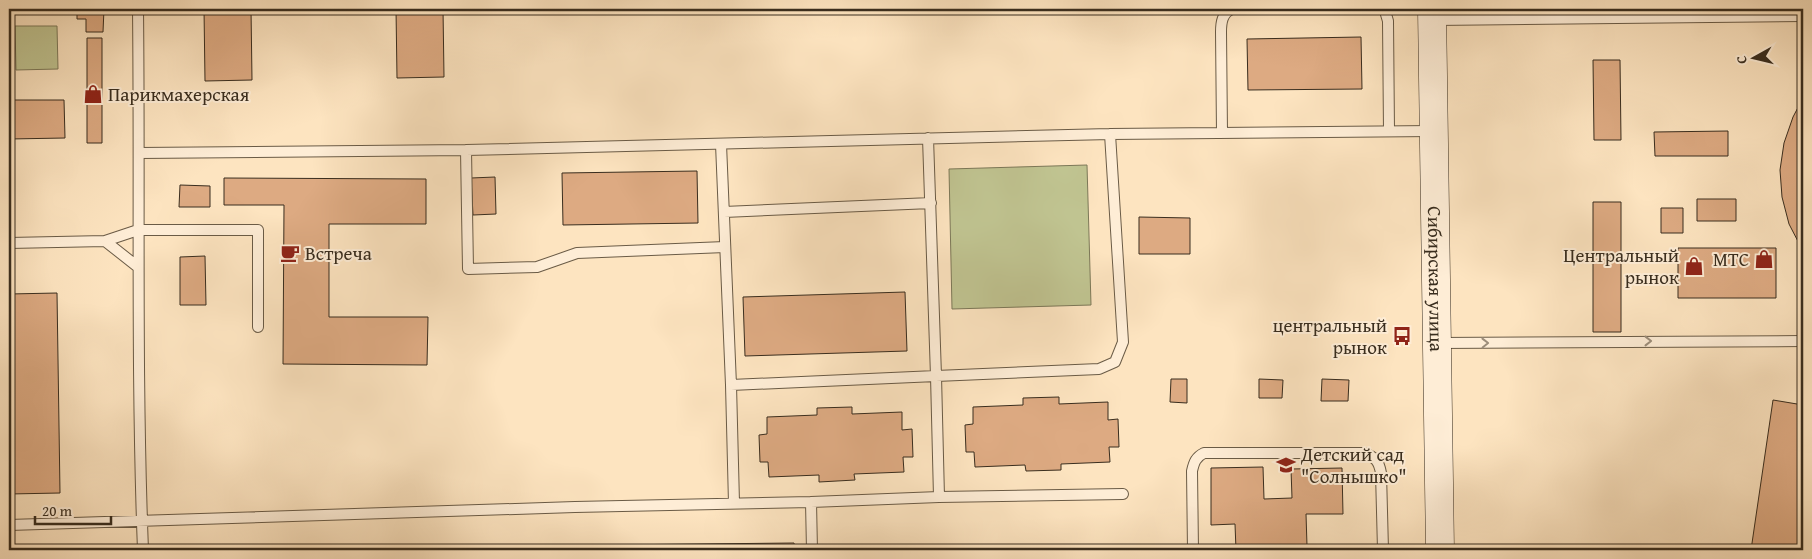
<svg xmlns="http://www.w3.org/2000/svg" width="1812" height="559" font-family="'Gentium Book Plus',serif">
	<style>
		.green { fill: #c0c491; stroke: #7c7858 }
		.building { fill: #ddaa82; stroke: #392d1e }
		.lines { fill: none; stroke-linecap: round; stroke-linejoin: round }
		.lane-casing { stroke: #6a5b46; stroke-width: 12 }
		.secondary-casing { stroke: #392d1e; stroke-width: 29 }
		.lane { stroke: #feedd6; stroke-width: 10 }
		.secondary { stroke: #feedd6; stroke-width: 28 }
		.oneway { stroke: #9c8d7a }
		.labels { text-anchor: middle; stroke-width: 4; stroke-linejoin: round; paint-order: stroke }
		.poi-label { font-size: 19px; fill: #392d1e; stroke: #feedd6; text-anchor: start }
		.street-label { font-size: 19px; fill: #392d1e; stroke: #feedd6 }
	</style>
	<rect width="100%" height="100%" fill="#fde4c0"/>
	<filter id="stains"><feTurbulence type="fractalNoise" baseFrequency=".004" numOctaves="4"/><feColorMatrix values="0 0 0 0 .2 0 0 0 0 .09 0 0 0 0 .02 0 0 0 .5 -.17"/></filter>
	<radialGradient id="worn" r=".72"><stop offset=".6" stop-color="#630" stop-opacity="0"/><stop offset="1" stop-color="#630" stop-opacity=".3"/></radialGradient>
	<!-- green -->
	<path class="green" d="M15 26H57L58 69 16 70Z
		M1087 165 1091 305 952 309 949 169Z"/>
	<!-- building -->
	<path class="building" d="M77 9H104L103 32H86V19H77Z
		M204 9H251L252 80 205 81Z
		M396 9H443L444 77 397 78Z
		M1361 37 1362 89 1248 90 1247 39Z
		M87 38H102V143H87Z
		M1593 60H1620L1621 140H1594Z
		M1803 98V251L1789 224 1782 197 1780 170 1784 143 1793 117Z
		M9 100H64L65 138 9 139Z
		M1728 131V156H1655L1654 132Z
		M697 171 698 223 563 225 562 173Z
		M495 177 496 214 473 215 471 178Z
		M224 178 426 179V224H329V317H428L427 365 283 364 284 205H224Z
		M180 185 210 186V207H179Z
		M1697 199H1736V221H1697Z
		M1593 202H1621V332H1593Z
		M1661 208H1683V233H1661Z
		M1139 217 1190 218V254H1139Z
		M1678 248H1776V298H1678Z
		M205 256 206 305H180V257Z
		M905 292 907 351 745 356 743 297Z
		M57 293 60 493 9 494V294Z
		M1171 379H1187V403L1170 402Z
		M1259 379 1283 380 1282 398H1259Z
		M1322 379 1349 380 1348 401H1321Z
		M1059 397V404L1108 402V420L1118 419 1119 447H1109L1110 462 1061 464V470L1026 471 1025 465 975 467 974 452H966L965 425 973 424V407L1023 405V398Z
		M1773 400 1803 405V550H1751Z
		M852 407V414L902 412V430L912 429 913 457H903L904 472 854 474 855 480 819 482V475L769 477 768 462H760L759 435 767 434V417L817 415V408Z
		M1263 467 1264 499 1292 498 1291 469 1342 468 1343 514H1306L1307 546H1343V550H1236L1235 524 1211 525V468Z
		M794 543 795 550H515V546Z"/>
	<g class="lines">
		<!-- lane casing -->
		<g class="lane-casing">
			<path id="lane" d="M138 9C140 189 136 370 143 550
				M1381 9 1385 11 1388 21 1389 131
				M1434 20 1803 16
				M1222 133 1221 32C1221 23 1222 13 1232 9
				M721 144 731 385 734 503
				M466 150 468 269 537 267 577 253 725 247
				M139 153 466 150 1110 134 1433 131
				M724 212 931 203
				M105 241 138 267
				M9 243 105 241 138 230H258V327
				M1438 343 1803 341
				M731 385 936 376 928 138
				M939 497 936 376 1099 369 1115 362 1123 342 1110 134
				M9 525 575 507 811 502
				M812 550 811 502 939 497 1123 494
				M1193 550 1192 471C1194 462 1196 457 1204 453H1364C1375 457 1379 461 1381 473L1383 550"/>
		</g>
		<!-- secondary casing -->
		<g class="secondary-casing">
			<g id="secondary">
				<path id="s1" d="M1432 9 1440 550"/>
			</g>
		</g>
		<!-- lane -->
		<use href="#lane" class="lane"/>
		<!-- secondary -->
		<use href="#secondary" class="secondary"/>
	</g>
	<!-- one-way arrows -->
	<defs><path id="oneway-chevron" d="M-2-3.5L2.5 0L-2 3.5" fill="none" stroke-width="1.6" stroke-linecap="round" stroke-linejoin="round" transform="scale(1.25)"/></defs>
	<g class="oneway">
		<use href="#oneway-chevron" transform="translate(1648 341)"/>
		<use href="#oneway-chevron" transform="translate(1485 343) rotate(-1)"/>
	</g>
	<!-- icons -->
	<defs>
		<g id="shop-bare" transform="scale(1.5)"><path d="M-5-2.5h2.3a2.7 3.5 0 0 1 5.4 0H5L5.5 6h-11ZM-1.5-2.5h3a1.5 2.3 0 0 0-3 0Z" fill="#8f2418" stroke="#feedd6" stroke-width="2.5" paint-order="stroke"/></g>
		<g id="cafe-bare" transform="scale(1.5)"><path d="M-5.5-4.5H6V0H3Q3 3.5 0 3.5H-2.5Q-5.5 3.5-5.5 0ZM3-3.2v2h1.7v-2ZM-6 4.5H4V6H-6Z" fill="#8f2418" stroke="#feedd6" stroke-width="2.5" paint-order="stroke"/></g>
		<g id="bus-bare" transform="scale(1.5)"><path d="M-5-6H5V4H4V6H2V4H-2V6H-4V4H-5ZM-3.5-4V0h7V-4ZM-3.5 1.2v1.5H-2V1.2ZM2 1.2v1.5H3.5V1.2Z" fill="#8f2418" stroke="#feedd6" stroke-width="2.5" paint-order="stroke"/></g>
		<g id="school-bare" transform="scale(1.5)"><path d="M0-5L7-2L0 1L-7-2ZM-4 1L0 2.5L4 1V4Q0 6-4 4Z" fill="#8f2418" stroke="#feedd6" stroke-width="2.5" paint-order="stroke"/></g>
	</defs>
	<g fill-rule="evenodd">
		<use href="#shop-bare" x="93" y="94"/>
		<use href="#cafe-bare" x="290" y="253"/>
		<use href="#shop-bare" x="1764" y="259"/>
		<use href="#shop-bare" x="1694" y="266"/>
		<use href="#bus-bare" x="1402" y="336"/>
		<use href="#school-bare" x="1286" y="465"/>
	</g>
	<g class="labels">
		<!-- poi labels -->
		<g class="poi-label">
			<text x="108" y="101">Парикмахерская</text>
			<text x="305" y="260">Встреча</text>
			<text x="1679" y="262" text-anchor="end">Центральный<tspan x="1679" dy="22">рынок</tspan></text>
			<text x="1749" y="266" text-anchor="end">МТС</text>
			<text x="1387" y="332" text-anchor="end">центральный<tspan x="1387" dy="22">рынок</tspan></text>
			<text x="1301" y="461">Детский сад<tspan x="1301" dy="22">"Солнышко"</tspan></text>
		</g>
		<!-- street labels -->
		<g class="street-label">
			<text dy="7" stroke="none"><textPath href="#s1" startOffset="270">Сибирская улица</textPath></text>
		</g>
	</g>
	<!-- margin -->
	<rect width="1812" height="559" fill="none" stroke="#fde4c0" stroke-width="30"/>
	<rect x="10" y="10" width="1792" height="539" fill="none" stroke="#392d1e" stroke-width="2.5"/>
	<rect x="15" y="15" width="1782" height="529" fill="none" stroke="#392d1e"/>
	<!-- north arrow -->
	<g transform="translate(1754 58) rotate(262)" stroke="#feedd6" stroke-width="4" paint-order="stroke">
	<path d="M0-4L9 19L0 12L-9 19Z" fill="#392d1e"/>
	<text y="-8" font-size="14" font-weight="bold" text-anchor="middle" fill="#392d1e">С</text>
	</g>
	<!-- scale -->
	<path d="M35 516v8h76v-8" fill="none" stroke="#392d1e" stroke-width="2.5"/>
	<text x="42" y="516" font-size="15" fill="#392d1e" stroke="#feedd6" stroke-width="4" paint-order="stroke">20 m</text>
	<rect width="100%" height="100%" filter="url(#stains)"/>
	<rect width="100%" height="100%" fill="url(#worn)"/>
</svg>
